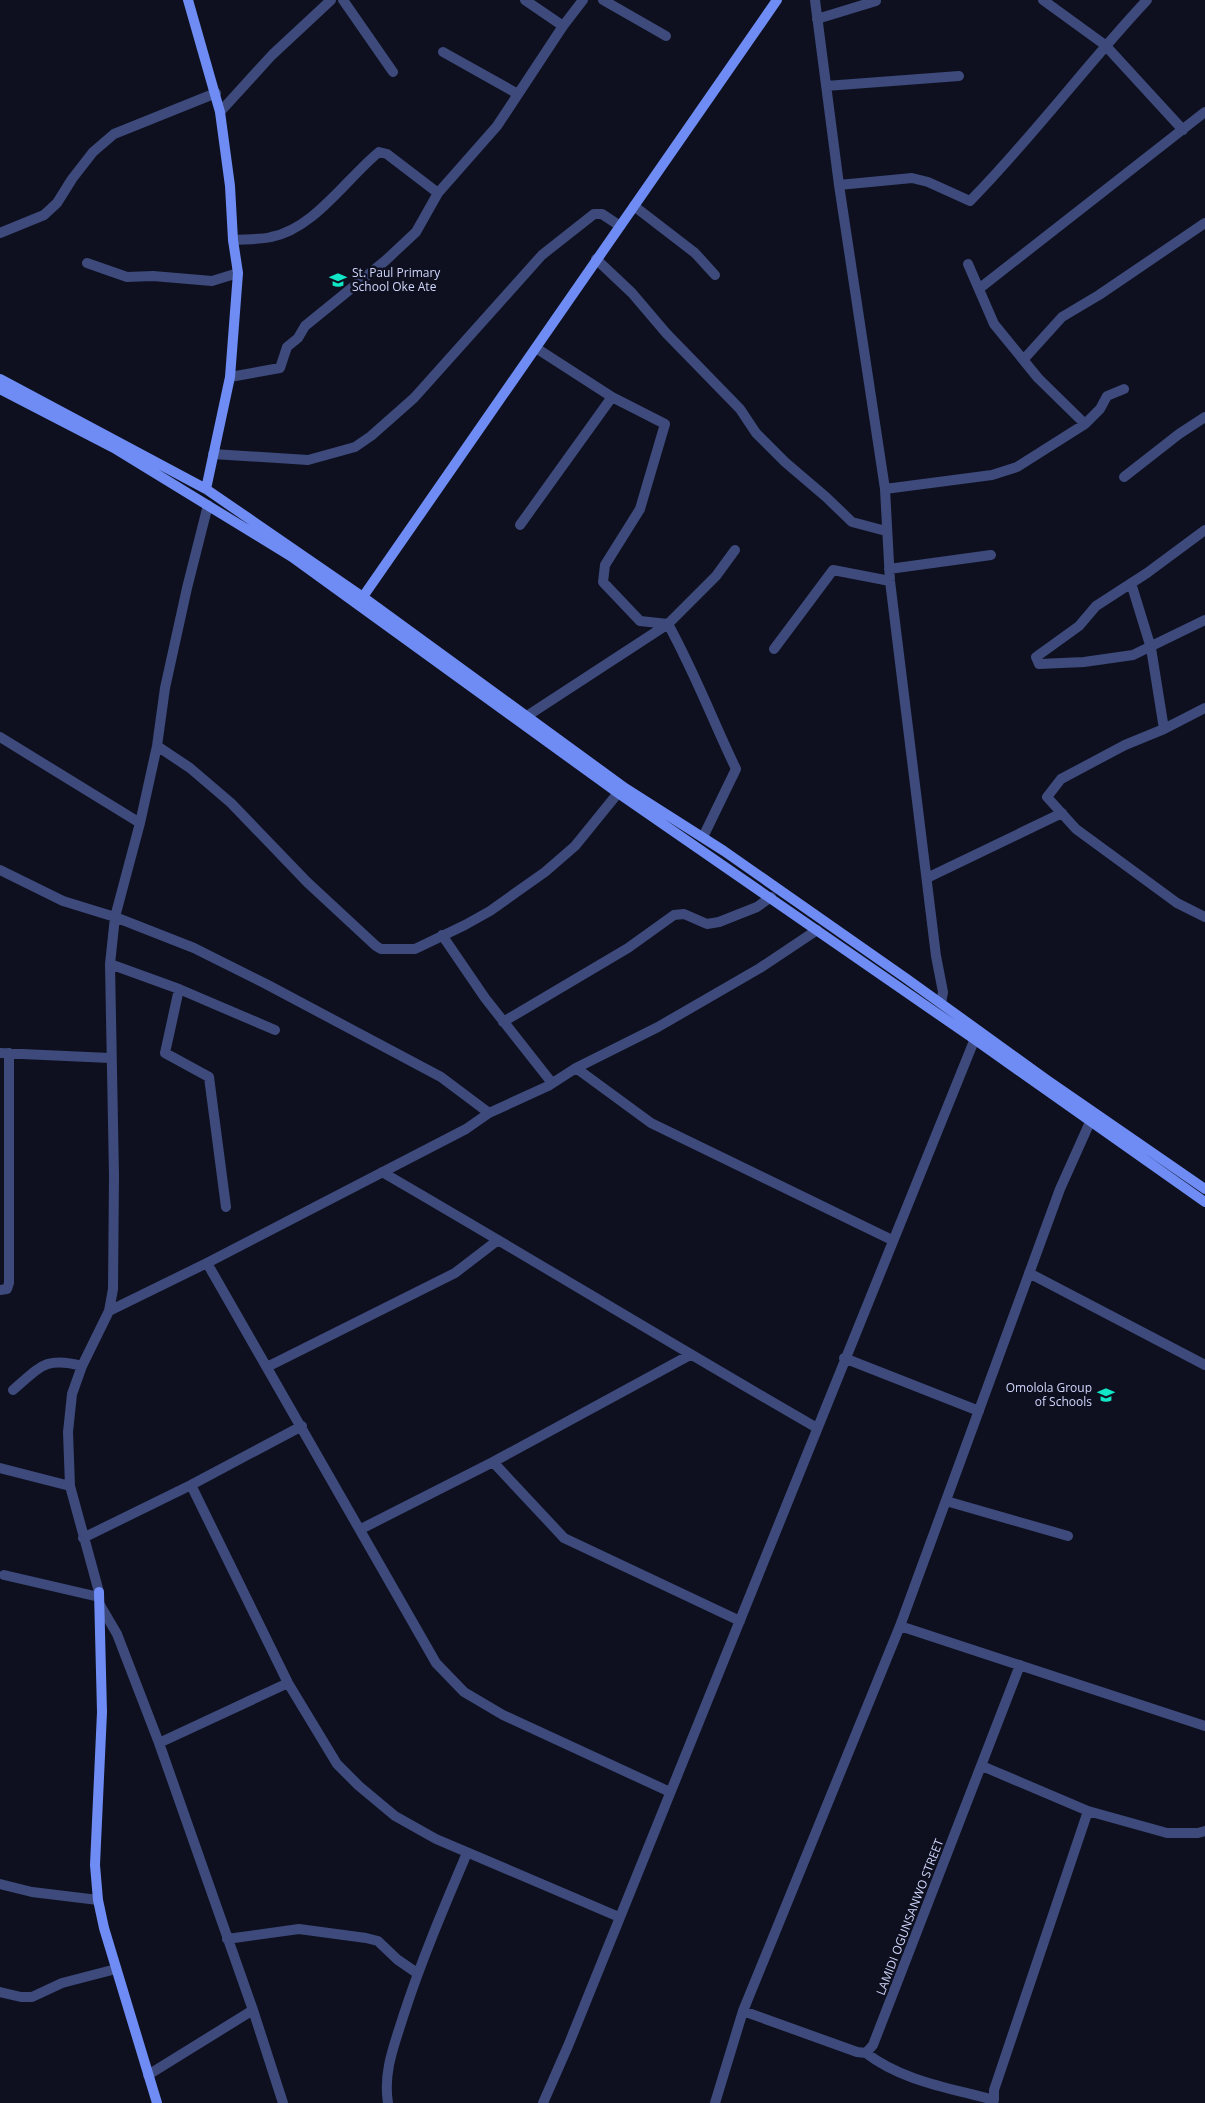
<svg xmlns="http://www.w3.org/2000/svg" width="1205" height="2103" font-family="'Open Sans',sans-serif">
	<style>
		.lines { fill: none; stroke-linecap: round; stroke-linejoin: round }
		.street { stroke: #3d4a7b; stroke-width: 10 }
		.secondary { stroke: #6e8cf4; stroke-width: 10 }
		.labels { text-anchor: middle; stroke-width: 5; stroke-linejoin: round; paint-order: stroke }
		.poi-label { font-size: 12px; fill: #d0d6fc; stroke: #0e101f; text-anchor: start }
		.street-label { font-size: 12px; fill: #d0d6fc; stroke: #0e101f }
	</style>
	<rect width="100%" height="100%" fill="#0e101f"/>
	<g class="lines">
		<!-- street -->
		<path class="street" d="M343 0 393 72
			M525 0 563 26
			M603 0 666 36
			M815 0 839 185 885 489 890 581 936 956 943 992 941 1003
			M1043 0 1105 45 1183 130
			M817 19 876 1
			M443 52 518 94
			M826 86 959 76
			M220 112 272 55 331 0
			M839 185 912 178 928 182 970 201C1033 137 1086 65 1147 0
			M634 206 695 253 715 275
			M0 233 44 215 57 203 72 179 93 152 114 134 216 93
			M233 240C245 239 259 240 271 237 314 229 346 179 379 152L387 154 438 193
			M596 259 632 293 666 333 740 409 756 433 785 462 826 497 852 522 886 531
			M87 263 127 277 153 276 212 281 238 273
			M968 264 994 324 1038 378 1085 424
			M980 288 1205 112
			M536 348 612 397 665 424 640 509 605 565 603 582 640 621 668 624
			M1024 359 1062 317 1099 295 1205 223
			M230 377 280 368 287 347 298 338 305 326 385 261 416 232 438 193 497 126 563 26 583 0
			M213 454 308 460 355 447 371 436 414 398 542 255 594 214H602L620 226
			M1124 477 1179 434 1205 417
			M885 489 992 475 1017 467 1085 424 1100 409 1107 396 1124 389
			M520 525 612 397
			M1205 530 1147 573 1096 606 1079 626 1036 657 1039 664 1084 662 1133 655 1205 620
			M889 569 991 555
			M1131 583 1151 648 1164 729
			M668 624C694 671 713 721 736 769L703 837
			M774 649 833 570 890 581
			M1205 708 1164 729 1125 745 1061 779 1047 797 1076 829 1177 903 1205 917
			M527 716 668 624 716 576 735 550
			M0 737 140 823
			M157 746 190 768 231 803 307 882 376 946 381 949H415L465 925 490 911 545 872 575 846 618 793
			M0 870 63 901 115 917 194 948 266 984 441 1077 489 1113
			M927 878 1062 813
			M442 935 485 998 552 1083
			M110 964 179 989 275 1030
			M179 989 165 1053 209 1077 226 1207
			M503 1022 628 948 674 915 684 914 707 924 719 922 757 907 771 897
			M0 1053 110 1058
			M576 1068 651 1123 892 1240
			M382 1172C527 1256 671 1344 817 1428
			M207 1263 436 1663 464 1692 503 1715 670 1792
			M1029 1273 1205 1365
			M0 1290 7 1289 9 1283V1053
			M109 1311 207 1263 466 1129 489 1113 548 1086 576 1068 658 1027 760 968 817 930
			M844 1358 979 1411
			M267 1367 455 1273 498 1240
			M13 1390C40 1367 45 1356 82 1366
			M493 1462 564 1538 740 1621
			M0 1468 70 1486
			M191 1485 288 1683 337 1764 359 1786 395 1816 436 1839 619 1917
			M946 1501 1068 1536
			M361 1529 493 1462 690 1355
			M83 1538 191 1485 302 1426
			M4 1575 99 1597
			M99 1592 70 1486 68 1432 72 1394 82 1366 109 1311 113 1289 114 1176 110 964 115 917 140 823 157 746 165 688 187 588 208 505
			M100 1605 117 1634 159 1743 253 2010 148 2075
			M900 1626 1205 1726
			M159 1743 288 1683
			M982 1766 1088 1811 1167 1833H1198L1205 1831
			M0 1884 32 1892 98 1900
			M227 1939 299 1929 366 1938 378 1941 398 1960 417 1973
			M0 1992 21 1997H32L62 1983 116 1969
			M253 2010 283 2103
			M743 2011 857 2052 866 2053 873 2045 1020 1665
			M866 2053C902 2081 950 2088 994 2100V2090L1088 1811
			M388 2103C383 2072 394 2046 403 2017 421 1961 444 1907 467 1853
			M543 2103 568 2046 978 1031
			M715 2103 743 2011 900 1626 1060 1189 1090 1122"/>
		<!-- secondary -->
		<path class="secondary" d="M188 0 220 112 230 186 233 240 238 273 230 377 206 489
			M0 379 206 489 363 597 625 788 724 851 907 979 1047 1080 1205 1189
			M0 389 114 448 292 557 618 793 974 1039 1205 1202
			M360 601 777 0
			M99 1592 102 1712 95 1865 98 1900 104 1928 157 2103"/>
	</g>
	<!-- icons -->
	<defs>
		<g id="school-bare" transform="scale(1.35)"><path d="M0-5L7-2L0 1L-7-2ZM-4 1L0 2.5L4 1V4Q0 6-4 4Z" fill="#11e7c7" stroke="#0e101f" stroke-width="2.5" paint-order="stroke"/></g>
	</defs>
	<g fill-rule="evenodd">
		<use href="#school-bare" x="338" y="280"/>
		<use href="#school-bare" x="1106" y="1395"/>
	</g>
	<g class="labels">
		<!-- poi labels -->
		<g class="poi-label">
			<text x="352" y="277">St. Paul Primary<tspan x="352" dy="14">School Oke Ate</tspan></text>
			<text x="1092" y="1392" text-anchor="end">Omolola Group<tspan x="1092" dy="14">of Schools</tspan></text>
		</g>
		<!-- street labels -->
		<g class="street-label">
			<text transform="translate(910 1917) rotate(-69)" y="4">LAMIDI OGUNSANWO STREET</text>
		</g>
	</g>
</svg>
